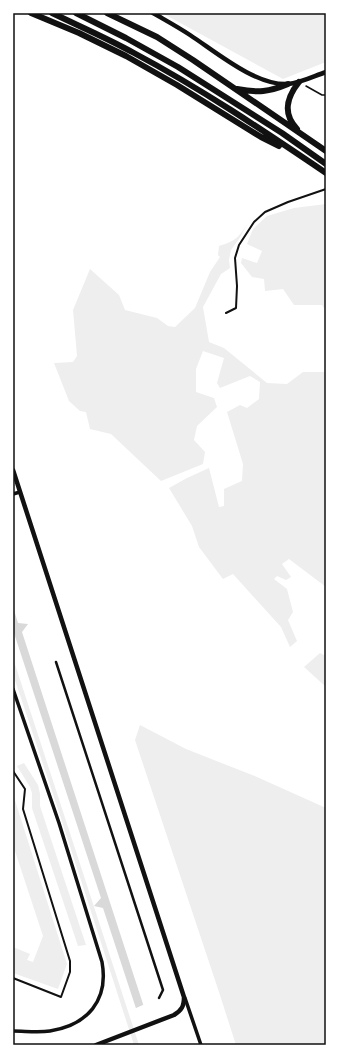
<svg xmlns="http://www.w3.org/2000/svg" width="339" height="1058" font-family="'Open Sans',sans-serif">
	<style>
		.green { fill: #eee }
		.water { fill: #d9d9d9 }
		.pier { fill: #fff }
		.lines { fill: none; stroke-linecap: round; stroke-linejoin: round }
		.path { stroke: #111; stroke-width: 1.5 }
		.service { stroke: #111; stroke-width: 2 }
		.pedestrian { stroke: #111; stroke-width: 2.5 }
		.minor { stroke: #111; stroke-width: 3.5 }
		.tertiary { stroke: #111; stroke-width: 4.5 }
		.trunk { stroke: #111; stroke-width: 6 }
		.neatline { fill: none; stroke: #111; stroke-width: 1.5 }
	</style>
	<rect width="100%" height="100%" fill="#fff"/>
	<!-- green -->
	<path class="green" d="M162 13H326V62L283 79Z
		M326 204V311L322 305H294L283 289 265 291 264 279 252 277 241 263 242 258 257 263 262 251 247 244 253 229 267 216 294 208Z
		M248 223 239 239 231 250 229 260 230 268 221 274 203 307 209 342 224 348 267 383 287 384 303 372H326V587L289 559 282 564 291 577 286 580 277 576 274 579 287 589 293 612 288 620 297 641 290 647 281 627 233 574 223 579 199 547 192 526 169 488 187 478 209 468 219 507 224 506V489L242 481 243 464 227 412 240 405 247 408 259 399 260 382 250 376 220 388 217 383 224 358 203 351 196 369V392L214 398 217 407 197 426 194 440 205 452 203 464 161 481 111 434 90 429 86 412 80 411 69 401 54 363 73 362 77 356 73 310 90 269 119 295 125 310 157 318 168 326 175 327 195 308 210 272 220 257 218 255 219 246C236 241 239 237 248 223Z
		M320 653 326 656V687L304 667Z
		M13 658 139 1045H134L58 809 13 674Z
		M140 725 186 749 257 777 326 808V1045H236L218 989 135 740Z
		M24 763 38 785 40 794V806L86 945 78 946 32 808V793L30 787 17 766Z
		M13 794 67 964 58 989 13 973V947L30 954 27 960 33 962 43 936 13 845Z"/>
	<!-- water -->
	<path class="water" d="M13 607 18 623 28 624 22 632 143 1004 158 1045H148L103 908 94 906 101 898 13 630Z"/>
	<!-- pier -->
	<path class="pier" d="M145 1004 160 1044 156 1045H146L134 1009Z"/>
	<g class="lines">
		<!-- path -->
		<path class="path" d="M306 86 322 95H326"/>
		<!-- service -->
		<path class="service" d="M226 313 236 308 237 286 235 258 239 245 254 222 265 212 288 202 326 189
			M13 771 25 789 23 809 70 961V972L61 997 13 978"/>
		<!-- pedestrian -->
		<path class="pedestrian" d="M56 662 163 990 159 998"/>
		<!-- minor -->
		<path class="minor" d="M13 494 20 492
			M13 689 59 823 102 962C109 1001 87 1025 50 1031 38 1033 25 1031 13 1031
			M185 998 201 1045"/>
		<!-- tertiary -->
		<path class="tertiary" d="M153 13C165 20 178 27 190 35 216 52 256 86 288 84 301 83 314 76 326 72
			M13 470 184 997C184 1006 182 1010 174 1015L96 1045"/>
		<!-- trunk -->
		<path class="trunk" d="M31 13 79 33 126 56 177 85 261 137 279 146
			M52 13C79 26 107 38 134 53 200 88 264 131 326 173
			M76 13 126 38 178 67 282 133 326 164
			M107 13 157 37 193 60 326 151
			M237 89C258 93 269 92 288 84
			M297 129C282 113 287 97 299 82"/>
	</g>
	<!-- border -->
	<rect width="339" height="1058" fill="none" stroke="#ffffff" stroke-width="28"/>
	<rect x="14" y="14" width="311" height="1030" class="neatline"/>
</svg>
